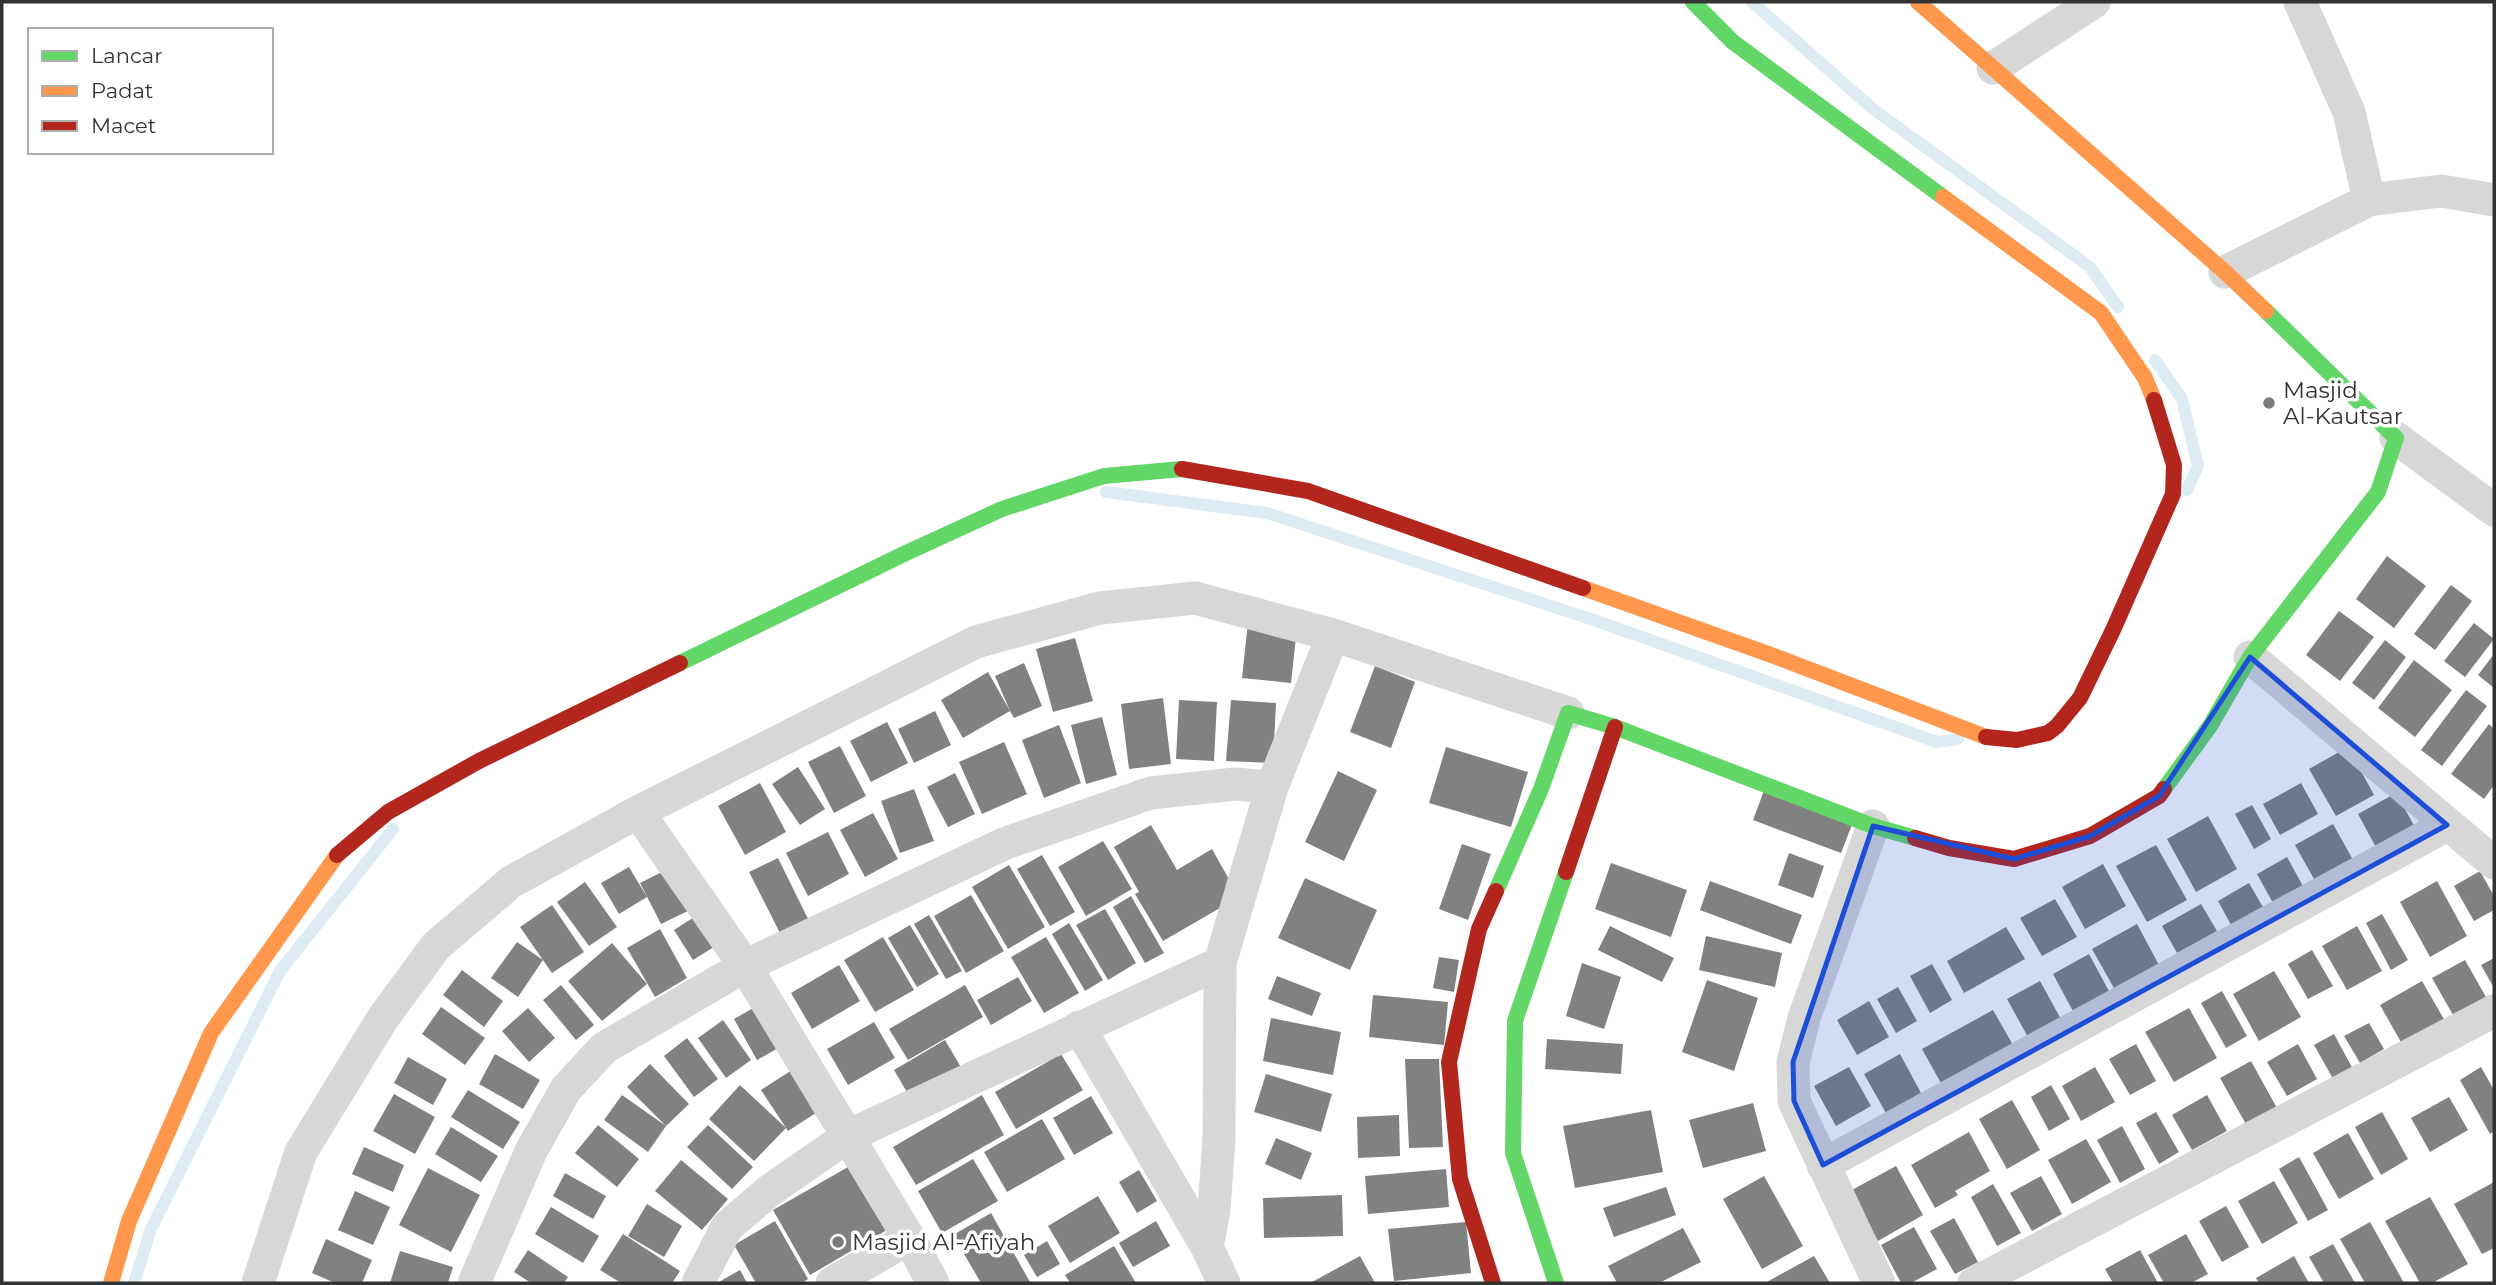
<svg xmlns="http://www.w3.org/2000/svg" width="2496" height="1285" font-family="Montserrat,sans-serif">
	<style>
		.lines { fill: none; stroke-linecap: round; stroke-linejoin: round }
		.stream { stroke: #ddebf3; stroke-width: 12 }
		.building { fill: #818181 }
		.street { stroke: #d7d7d7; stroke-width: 33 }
		.fast { stroke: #63d668; stroke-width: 16 }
		.slow { stroke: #ff974d; stroke-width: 16 }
		.jam { stroke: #b3261e; stroke-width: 16 }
		.marked { fill: #1d4ed8; fill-opacity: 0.2; stroke: #1d4ed8; stroke-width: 5; stroke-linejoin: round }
		.poi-dot { fill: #7a7a7a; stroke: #fff; stroke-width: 2.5 }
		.labels { text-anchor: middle; stroke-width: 7; stroke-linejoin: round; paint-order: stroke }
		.poi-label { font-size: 23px; fill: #333; stroke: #fff; text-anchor: start }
	</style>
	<rect width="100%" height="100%" fill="#fff"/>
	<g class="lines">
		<!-- stream -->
		<path class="stream" d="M1752 2 1873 109 2090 267 2118 307
			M2155 360 2182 399 2198 466 2187 490
			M1106 492 1267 513 1591 619 1937 742 1958 739
			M134 1283 151 1229 280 971 393 829"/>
	</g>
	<!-- building -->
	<path class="building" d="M2387 556 2426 586 2394 628 2356 599Z
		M2451 585 2472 601 2435 650 2414 634Z
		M2339 611 2374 637 2340 681 2306 655Z
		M1248 622 1297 628 1291 683 1242 678Z
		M2474 623 2494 639 2465 677 2444 661Z
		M1075 638 1093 701 1053 712 1036 649Z
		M2385 640 2406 657 2374 700 2352 683Z
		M2494 654V688L2478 675Z
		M2414 660 2452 690 2415 737 2378 708Z
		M1024 663 1042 706 1014 718 1010 711 963 738 941 700 988 672 1010 711 995 676Z
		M1375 666 1415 682 1391 748 1350 732Z
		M2466 690 2487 706 2442 766 2421 750Z
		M1163 698 1171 764 1129 769 1121 704Z
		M1179 700 1217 702 1214 761 1176 759Z
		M1231 700 1276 703 1273 763 1226 761Z
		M935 711 951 745 914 763 898 729Z
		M1102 717 1117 775 1086 784 1071 725Z
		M887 722 908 763 871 782 850 741Z
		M2489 724 2494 729V785L2484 799 2451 774Z
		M1059 725 1081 783 1044 798 1022 740Z
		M1004 742 1027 794 982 814 959 762Z
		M840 746 866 796 834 813 808 762Z
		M1446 747 1528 772 1511 827 1429 803Z
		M2348 747 2374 795 2336 816 2309 769Z
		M798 767 825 809 800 825 772 784Z
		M1338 771 1377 790 1344 861 1305 842Z
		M955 773 975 814 948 827 927 787Z
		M760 783 786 832 745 855 718 806Z
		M2301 783 2318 814 2280 835 2263 804Z
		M1765 788 1853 822 1841 853 1753 820Z
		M914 789 934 841 900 853 881 801Z
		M2396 793 2416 829 2378 851 2358 814Z
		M2252 805 2271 839 2254 849 2235 814Z
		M873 813 898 859 865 877 840 830Z
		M2208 816 2237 869 2196 892 2167 839Z
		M2333 824 2357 867 2319 888 2295 845Z
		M1151 825 1177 870 1212 849 1239 897 1163 941 1135 894 1139 892 1114 847Z
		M828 832 849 874 808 896 786 853Z
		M1103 841 1132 889 1086 916 1058 867Z
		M1462 844 1491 854 1468 920 1439 909Z
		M2156 845 2187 900 2147 922 2116 866Z
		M1789 853 1824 866 1813 898 1778 885Z
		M1042 855 1075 912 1050 926 1017 869Z
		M2287 857 2309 897 2279 914 2257 874Z
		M778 858 811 925 783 939 749 872Z
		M1611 863 1687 890 1671 937 1595 909Z
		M2103 864 2126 906 2085 929 2062 887Z
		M1009 865 1045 927 1008 949 972 887Z
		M629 867 647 897 619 914 601 883Z
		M672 867 692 909 661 924 640 883Z
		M2480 871 2494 896V910L2474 921 2454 886Z
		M1305 878 1377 910 1350 970 1278 938Z
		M1710 881 1802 915 1791 944 1700 910Z
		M2437 881 2467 936 2430 957 2400 902Z
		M585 882 617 927 589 946 557 902Z
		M2249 883 2267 914 2235 932 2218 901Z
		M971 895 1004 951 966 973 934 916Z
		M1131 896 1164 953 1145 963 1113 907Z
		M2055 899 2077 937 2042 956 2020 918Z
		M2201 904 2217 931 2177 953 2162 926Z
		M552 905 584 952 552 973 520 927Z
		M1105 909 1136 963 1108 980 1076 925Z
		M702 912 722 942 693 960 674 930Z
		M2382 914 2408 960 2391 970 2366 923Z
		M929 915 962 971 946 979 914 924Z
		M1069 923 1103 980 1085 991 1052 934Z
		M2137 924 2159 965 2115 990 2092 949Z
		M910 925 939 974 917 987 888 938Z
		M1610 926 1674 958 1662 982 1598 950Z
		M2357 926 2382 971 2347 990 2322 946Z
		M2006 927 2025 959 1964 993 1947 961Z
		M660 929 687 978 655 997 627 948Z
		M1706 936 1782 953 1775 987 1699 970Z
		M883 937 914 990 875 1012 844 960Z
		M1046 937 1079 993 1044 1013 1011 957Z
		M517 942 543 960 518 997 491 978Z
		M612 943 647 984 602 1021 568 981Z
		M2312 950 2333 986 2308 999 2288 964Z
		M2089 954 2110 993 2074 1013 2053 974Z
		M1439 957 1459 960 1454 992 1433 988Z
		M2494 958V988L2481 965Z
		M2465 960 2486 997 2453 1015 2432 978Z
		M1582 963 1621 977 1604 1029 1566 1016Z
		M1932 964 1952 1000 1930 1013 1910 976Z
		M839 965 860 1001 812 1029 791 993Z
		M462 970 503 1001 484 1027 443 995Z
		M2274 971 2301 1017 2259 1041 2233 994Z
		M1277 976 1321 993 1312 1016 1268 999Z
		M1018 977 1032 1001 991 1025 977 1000Z
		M1707 980 1758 998 1734 1071 1682 1052Z
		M2040 981 2062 1021 2029 1039 2007 999Z
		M2422 981 2445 1021 2402 1044 2380 1005Z
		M561 985 594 1025 576 1040 543 1000Z
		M965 985 983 1017 908 1060 889 1029Z
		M1898 987 1917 1021 1896 1033 1877 999Z
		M2222 991 2247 1036 2226 1048 2201 1003Z
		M1373 995 1448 1002 1444 1045 1369 1037Z
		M1869 1001 1889 1037 1857 1055 1837 1020Z
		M764 1002 787 1043 757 1060 734 1019Z
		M441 1007 485 1038 465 1065 422 1034Z
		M528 1008 555 1038 529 1062 502 1031Z
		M2189 1008 2217 1058 2174 1082 2145 1032Z
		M1993 1010 2013 1045 1942 1085 1922 1049Z
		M1271 1018 1341 1032 1333 1075 1263 1061Z
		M723 1020 751 1060 726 1078 698 1038Z
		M874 1022 895 1058 848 1085 827 1049Z
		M2369 1023 2384 1049 2360 1063 2344 1036Z
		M2334 1034 2355 1073 2336 1084 2314 1045Z
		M687 1038 718 1079 694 1097 664 1056Z
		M1547 1039 1623 1044 1621 1074 1545 1069Z
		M945 1040 962 1069 911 1099 894 1070Z
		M2136 1044 2156 1081 2130 1095 2109 1059Z
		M2298 1044 2317 1079 2287 1096 2267 1062Z
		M495 1054 540 1080 523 1109 479 1084Z
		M1061 1054 1083 1090 1016 1129 995 1092Z
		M1900 1054 1921 1093 1886 1113 1864 1074Z
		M408 1057 447 1079 433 1105 394 1083Z
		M1405 1059H1439L1443 1147 1409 1148Z
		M2251 1061 2278 1110 2247 1126 2220 1078Z
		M650 1064 689 1104 666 1126 627 1087Z
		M1849 1067 1871 1106 1836 1126 1814 1086Z
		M2095 1067 2115 1102 2081 1121 2062 1086Z
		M2481 1067 2494 1090V1131L2490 1134 2460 1080Z
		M792 1070 819 1111 788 1131 786 1128 754 1161 709 1119 740 1085 786 1128 761 1090Z
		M1266 1074 1332 1094 1321 1132 1254 1112Z
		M2051 1085 2070 1119 2049 1131 2031 1097Z
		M468 1090 520 1122 503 1149 451 1117Z
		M394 1094 435 1117 415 1154 373 1131Z
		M622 1095 666 1126 648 1152 604 1120Z
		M982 1095 1004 1135 916 1185 893 1147Z
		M2207 1095 2227 1131 2192 1150 2172 1115Z
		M1091 1096 1113 1133 1074 1155 1053 1118Z
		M2449 1097 2468 1130 2430 1152 2411 1118Z
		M2012 1100 2040 1150 2007 1169 1979 1119Z
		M1753 1103 1766 1151 1703 1168 1689 1120Z
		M1651 1110 1663 1172 1575 1188 1563 1126Z
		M2156 1112 2179 1152 2159 1164 2136 1123Z
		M2382 1112 2408 1159 2381 1175 2355 1127Z
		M1399 1115 1400 1156 1358 1158 1357 1117Z
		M1042 1119 1065 1159 1007 1192 984 1152Z
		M598 1125 639 1159 617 1187 575 1153Z
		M708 1125 753 1167 732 1189 687 1147Z
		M2122 1126 2145 1169 2120 1183 2097 1140Z
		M451 1127 498 1156 481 1182 435 1154Z
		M1969 1132 1990 1171 1955 1191 1958 1195 1935 1208 1911 1165Z
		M2348 1133 2374 1179 2339 1199 2313 1153Z
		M1276 1138 1312 1153 1301 1180 1265 1164Z
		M2086 1139 2111 1182 2072 1204 2048 1160Z
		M364 1147 404 1165 393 1192 352 1174Z
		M2299 1157 2328 1210 2308 1221 2279 1169Z
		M973 1159 998 1201 942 1233 918 1191Z
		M681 1160 728 1199 702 1230 655 1191Z
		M855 1163 892 1227 810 1275 773 1210Z
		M1896 1166 1923 1215 1878 1241 1850 1191Z
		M428 1168 480 1195 451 1252 399 1225Z
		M1446 1169 1449 1207 1368 1214 1365 1176Z
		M1139 1170 1157 1201 1137 1213 1119 1182Z
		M565 1173 606 1196 593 1219 553 1196Z
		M1764 1176 1803 1246 1762 1269 1723 1199Z
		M2041 1176 2062 1214 2032 1231 2010 1193Z
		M2274 1181 2298 1223 2262 1244 2238 1201Z
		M2494 1182V1248L2482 1254 2454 1204Z
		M1993 1184 2021 1233 1997 1246 1971 1197Z
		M1666 1187 1676 1215 1614 1237 1603 1208Z
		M355 1191 390 1207 373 1245 338 1230Z
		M1342 1195 1343 1236 1264 1238 1263 1198Z
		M1098 1196 1120 1233 1070 1263 1048 1226Z
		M2430 1197 2468 1264 2432 1283H2420L2385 1221Z
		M647 1204 682 1226 664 1257 628 1236Z
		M2226 1206 2249 1247 2222 1262 2199 1221Z
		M551 1207 599 1236 583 1263 535 1234Z
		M991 1213 1030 1282 1028 1283H981L953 1235Z
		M1954 1218 1978 1262 1955 1274 1930 1231Z
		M775 1221 808 1279 802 1283H756L734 1245Z
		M1156 1221 1170 1246 1133 1267 1119 1243Z
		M1466 1222 1471 1273 1394 1281 1388 1229Z
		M2370 1222 2404 1283H2365L2340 1239Z
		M1914 1227 1937 1269 1911 1283H1901L1881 1245Z
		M1683 1228 1701 1262 1659 1283H1617L1608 1266Z
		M623 1234 680 1271 672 1283H621L600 1270Z
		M2186 1234 2208 1274 2191 1283H2164L2148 1255Z
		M326 1239 372 1260 362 1283H335L312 1273Z
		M1047 1241 1060 1264 1037 1277 1024 1255Z
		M2333 1244 2355 1283H2324L2309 1257Z
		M1114 1246 1136 1283H1070L1065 1275Z
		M528 1250 568 1277 564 1283H531L514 1272Z
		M2140 1250 2158 1283H2113L2105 1269Z
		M400 1251 453 1267 448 1283H390Z
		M1360 1256 1375 1283H1310Z
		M1814 1256 1830 1283H1765Z
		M2294 1256 2309 1283H2259L2256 1278Z
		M740 1270 747 1283H717Z"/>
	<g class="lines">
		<!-- street -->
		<path class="street" d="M2300 2 2349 112 2369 200
			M1993 68 2094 2
			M2225 272 2369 200 2441 191 2494 200
			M2396 438 2494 510
			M2250 657 2494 863
			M638 812 745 966 909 1238 933 1283
			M1873 826 1804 1018 1793 1062 1794 1101 1879 1283
			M1079 1027 1207 1247
			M1823 1165 2447 825
			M258 1283 301 1152 383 1018 436 946 511 882 638 812 976 642 1100 608 1195 598 1333 635 1568 713
			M474 1283 531 1151 566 1089 604 1048 745 966 1006 843 1151 793 1235 784 1272 787
			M698 1283 727 1227 769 1191 848 1136 1220 963
			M832 1283 909 1238
			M1224 1283 1207 1247 1214 1210 1219 1138 1220 963 1272 787 1333 635
			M1974 1283 2494 1011"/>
		<!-- fast -->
		<path class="fast" d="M1693 2 1733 42 1943 197
			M680 663 906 553 1002 509 1104 476 1182 469
			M2164 789 2210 726 2250 657 2378 492 2396 438 2266 311
			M1496 891 1541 789 1568 713 1615 727 1873 826 1915 838
			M1556 1283 1513 1153 1515 1021 1566 872"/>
		<!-- slow -->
		<path class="slow" d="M1918 2 2225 272 2266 311
			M1943 197 2101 313 2145 378 2154 400
			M1583 588 1774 656 1986 737
			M111 1283 129 1221 211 1033 337 855"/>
		<!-- jam -->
		<path class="jam" d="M1182 469 1308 491 1583 588
			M1986 737 2017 740 2048 733 2057 726 2080 698 2113 630 2173 494 2174 465 2154 400
			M1915 838 1949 848 2014 859 2090 836 2159 796 2164 789
			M337 855 388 812 479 761 680 663
			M1566 872 1615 727
			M1493 1283 1460 1179 1449 1062 1479 929 1496 891"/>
	</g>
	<!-- marked area -->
	<path class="marked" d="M2250 657 2447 825 1823 1165 1794 1101 1793 1062 1873 826 2014 859 2090 836 2159 796Z"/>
	<!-- markers -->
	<g class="poi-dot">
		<circle cx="2269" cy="403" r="7"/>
		<circle cx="838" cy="1242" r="7"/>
	</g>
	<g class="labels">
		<!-- poi labels -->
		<g class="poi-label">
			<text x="2283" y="398">Masjid<tspan x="2283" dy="26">Al-Kautsar</tspan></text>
			<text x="852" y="1250">Masjid Al-Afiyah</text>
		</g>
	</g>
	<!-- border -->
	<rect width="2496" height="1285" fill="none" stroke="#333333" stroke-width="7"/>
	<!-- legend -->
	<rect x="28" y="28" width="245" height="126" fill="#ffffff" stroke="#adadad" stroke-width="2"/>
	<rect x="42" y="51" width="35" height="10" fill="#63d668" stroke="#adadad" stroke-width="2"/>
	<text x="91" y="63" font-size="21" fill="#333333">Lancar</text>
	<rect x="42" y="86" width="35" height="10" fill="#ff974d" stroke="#adadad" stroke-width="2"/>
	<text x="91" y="98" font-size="21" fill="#333333">Padat</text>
	<rect x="42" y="121" width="35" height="10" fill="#b3261e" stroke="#adadad" stroke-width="2"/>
	<text x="91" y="133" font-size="21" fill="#333333">Macet</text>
</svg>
